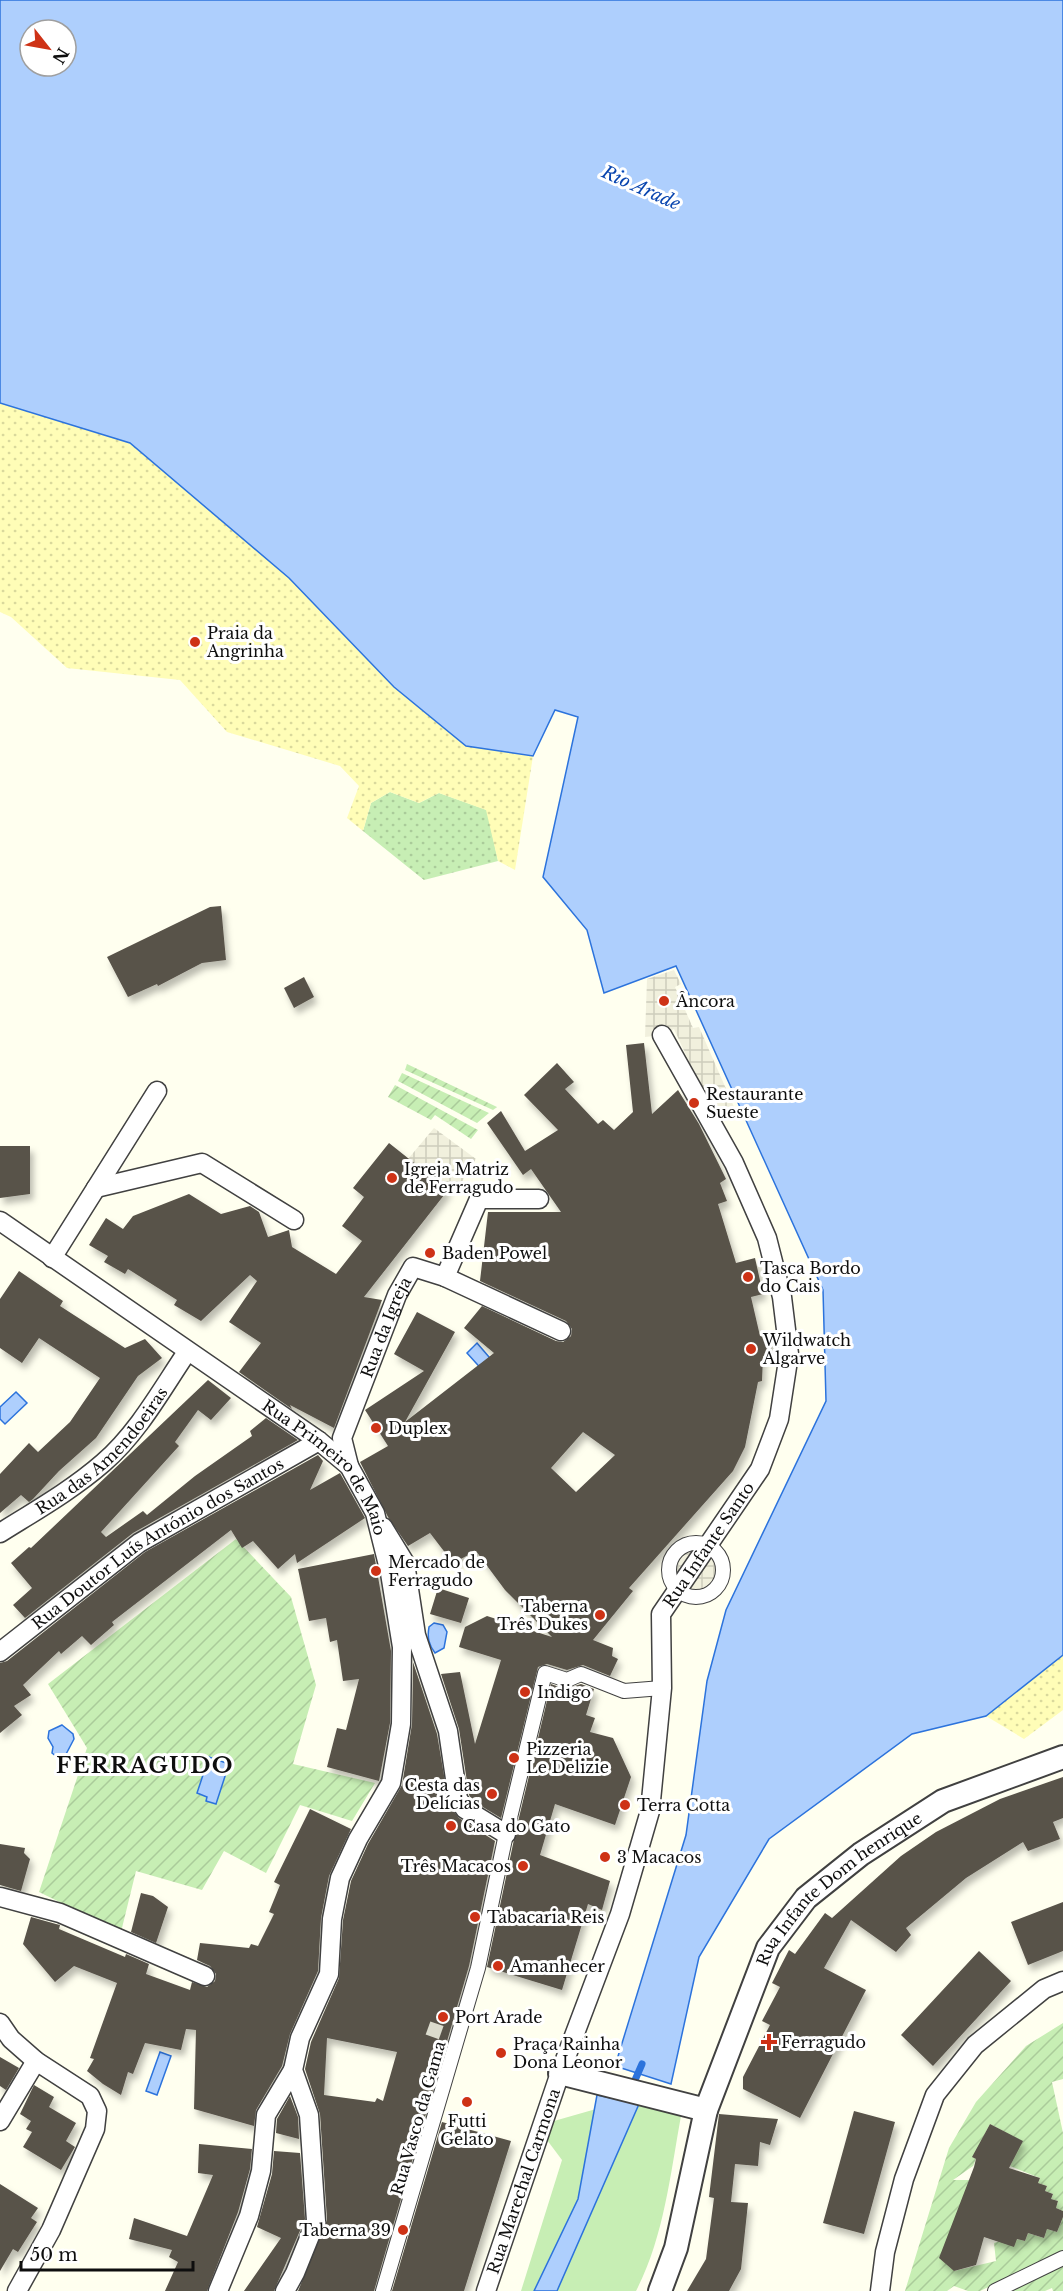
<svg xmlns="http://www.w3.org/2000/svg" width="1063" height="2291" font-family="'Libre Baskerville',serif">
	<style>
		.grass { fill: url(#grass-dots) }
		.sand { fill: url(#sand-dots) }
		.park { fill: #c7eeb4 }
		.garden { fill: url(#garden-furrows) }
		.plaza { fill: url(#plaza-grid) }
		.water { fill: #aecffd; stroke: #2c73dc; stroke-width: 1.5; fill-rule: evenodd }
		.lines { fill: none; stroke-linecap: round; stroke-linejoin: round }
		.stream { stroke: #2c73dc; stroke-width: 7 }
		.building { fill: #585249; fill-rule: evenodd; filter: url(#shadow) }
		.pedestrian-tunnel { stroke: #dbdbcd; stroke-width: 14; stroke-dasharray: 14 7; stroke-linecap: butt }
		.pedestrian-casing { stroke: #414141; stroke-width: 16 }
		.minor-casing { stroke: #414141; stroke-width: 21 }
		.tertiary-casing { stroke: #414141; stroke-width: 26 }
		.pedestrian { stroke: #fff; stroke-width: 14 }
		.minor { stroke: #fff; stroke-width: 18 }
		.tertiary { stroke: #fff; stroke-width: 22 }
		.poi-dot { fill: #ce3216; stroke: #fff; stroke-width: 2 }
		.labels { text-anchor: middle; stroke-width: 6; stroke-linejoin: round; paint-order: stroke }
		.poi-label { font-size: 16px; fill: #0e0e0e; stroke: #fff; text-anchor: start }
		.street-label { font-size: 16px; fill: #0e0e0e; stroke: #fff }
		.water-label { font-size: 18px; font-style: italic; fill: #0945af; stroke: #fff }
		.district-label { font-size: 22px; font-weight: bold; letter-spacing: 1.5px; fill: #0e0e0e; stroke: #fff }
	</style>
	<defs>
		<pattern id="grass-dots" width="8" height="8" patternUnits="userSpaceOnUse" patternTransform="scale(1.5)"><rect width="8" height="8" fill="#c7eeb4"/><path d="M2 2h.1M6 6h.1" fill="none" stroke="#aacb9a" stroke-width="1.8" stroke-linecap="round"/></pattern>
		<pattern id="sand-dots" width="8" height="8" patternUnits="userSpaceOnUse" patternTransform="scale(1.5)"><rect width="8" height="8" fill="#fffdb7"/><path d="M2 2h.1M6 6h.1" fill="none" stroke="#d9d89c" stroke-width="1.8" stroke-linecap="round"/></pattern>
		<pattern id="garden-furrows" width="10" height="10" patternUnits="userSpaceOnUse" patternTransform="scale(1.5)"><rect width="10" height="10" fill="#c7eeb4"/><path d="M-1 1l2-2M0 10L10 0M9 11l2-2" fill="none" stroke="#aacb9a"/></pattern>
		<pattern id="plaza-grid" width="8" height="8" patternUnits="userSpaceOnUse" patternTransform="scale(1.5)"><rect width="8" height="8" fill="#f1f0dd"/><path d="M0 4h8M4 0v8" fill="none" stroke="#cdcdbc"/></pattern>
		<filter id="shadow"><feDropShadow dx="3.5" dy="6" stdDeviation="3" flood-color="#0004"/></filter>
	</defs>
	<rect width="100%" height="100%" fill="#ffffef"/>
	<!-- grass -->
	<path class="grass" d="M390 792 419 803 439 793 487 810 498 861 424 880 363 831 371 803Z"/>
	<!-- sand -->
	<path class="sand" d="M0 403 130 443 289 578 394 687 466 745 533 756 515 870 498 861 486 810 439 793 419 803 390 792 371 803 363 831 347 818 359 786 340 766 227 732 180 680 67 668 11 617 0 612Z
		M1063 1655V1710L1024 1739 986 1716Z"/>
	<!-- park -->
	<path class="park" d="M597 2095 681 2116C670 2176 664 2237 636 2291H521L562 2160 547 2140 554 2121 596 2109Z"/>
	<!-- garden -->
	<path class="garden" d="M407 1064 497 1107 493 1110 405 1070Z
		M402 1073 489 1113 477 1123 398 1081Z
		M395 1085 478 1130 471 1139 435 1115 431 1120 388 1097Z
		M236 1539 291 1597 316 1685 293 1764 375 1783 352 1821 300 1805 266 1873 224 1851 202 1890 136 1871 121 1932 39 1892 87 1748 48 1684Z
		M1063 2023V2079L1052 2082 1063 2133V2211L1056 2208 1058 2201 1051 2199 1053 2194 1045 2191 1047 2186 1038 2183 1040 2178 1010 2166 1022 2141 990 2124 973 2157 976 2159 973 2166 953 2180H969L954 2271 996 2261 994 2243C1004 2239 1015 2238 1025 2241L1028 2233 1044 2238 1047 2229 1057 2232 1063 2217V2251L980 2291H968L954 2286 947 2291H905L949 2148 976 2102 1026 2046Z
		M1063 2264V2291H1053L1052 2288 1045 2291H1010Z"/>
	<!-- plaza -->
	<path class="plaza" d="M674 970 681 984 675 987 693 1028 699 1027 734 1107 714 1116 674 1029 662 1035 645 1037 647 979Z
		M434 1128 476 1159 455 1193 408 1159Z
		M669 1570a27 27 0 1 1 54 0a27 27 0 1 1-54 0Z"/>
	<!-- water -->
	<path class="water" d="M0 0H1063V1655L986 1716 912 1734 769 1839 699 1957 671 2084 615 2066 686 1835 707 1681 726 1610 826 1401 823 1290 676 966 604 993 587 930 543 877 578 717 555 710 533 756 466 746 394 687 289 578 130 443 0 403ZM30 30H66V66H30Z
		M477 1343 495 1364 485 1373 467 1353Z
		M16 1392 27 1403 5 1424 0 1419V1407Z
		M434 1623 443 1625 447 1632 444 1648 435 1653C429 1645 427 1638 429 1627Z
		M62 1725 73 1734 74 1739 65 1756 57 1757 52 1753 53 1747 48 1738 49 1731Z
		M209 1757 229 1764 216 1804 206 1801 207 1797 197 1793Z
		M160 2052 171 2056 157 2095 146 2091Z
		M597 2095 639 2104 557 2291H534L578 2199Z"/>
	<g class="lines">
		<!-- stream -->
		<path class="stream" d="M632 2087 642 2064"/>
	</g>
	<!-- building -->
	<path class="building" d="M221 906 226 960 202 963 158 986 157 984 128 997 107 957 210 907Z
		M304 977 314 997 294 1008 284 988Z
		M644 1043 652 1114 678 1090 699 1124 726 1179 720 1183 727 1201 718 1204 736 1263 755 1258 763 1294 751 1297 760 1336 772 1331 771 1356H763L762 1381 758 1382 745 1447 733 1471 629 1588 633 1591 593 1640 613 1648 612 1656 618 1659 610 1676 583 1665 567 1670 547 1664 538 1667 501 1818 473 1801 469 1795 459 1729 441 1674 460 1672 475 1744 501 1660 459 1647 465 1627 487 1616 552 1637 505 1590 476 1551 453 1563 430 1533 408 1546 388 1517 360 1462 388 1446 365 1410 424 1371 394 1354 417 1312 455 1332 405 1422 494 1353 464 1328 482 1306 556 1341 563 1342 571 1336 572 1329 566 1321 480 1281 488 1212H561L531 1169 523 1175 487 1123 501 1111 525 1151 558 1130 524 1095 557 1063 574 1082 565 1089 598 1124 603 1120 614 1130 633 1112 626 1045ZM583 1432 615 1455 576 1492 551 1468Z
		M389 1143 448 1190 364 1297 382 1300 334 1428 290 1405 292 1409 239 1372 261 1343 229 1322 257 1281 250 1275 201 1321 174 1305 177 1300 128 1269 125 1274 104 1262 108 1256 89 1245 106 1218 123 1229 133 1216 189 1194 221 1214 250 1206 259 1212 268 1237 289 1230 292 1247 336 1274 362 1241 342 1226 364 1197 353 1188Z
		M0 1146H30V1194L0 1198Z
		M19 1271 63 1301 60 1306 125 1348 145 1339 162 1358 138 1376 96 1438 59 1471 33 1499 29 1502 21 1495 0 1513V1474L29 1443 38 1452 70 1422 100 1378 39 1338 22 1363 0 1348V1299Z
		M208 1380 231 1398 211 1420 198 1410 175 1442 179 1446 101 1532 106 1537 143 1511 147 1515 195 1476 252 1436 250 1431 266 1418 298 1440 133 1533 25 1618 13 1605 32 1588 11 1563 29 1547 31 1548Z
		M318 1455 323 1461 310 1490 340 1473 365 1518 297 1563 295 1554 278 1569 253 1541 242 1548 231 1530 112 1622 114 1625 91 1645 82 1636 61 1654 59 1651 23 1685 31 1695 14 1706 22 1715 0 1733V1663L7 1661 145 1552Z
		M374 1554 391 1651 390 1723 379 1781 327 1767 337 1728 346 1730 359 1679 343 1681 337 1640 330 1642 326 1618 309 1621 298 1569Z
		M438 1588 469 1598 461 1623 430 1614Z
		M413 1662 437 1734 449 1805 459 1818 495 1841 469 1966 374 2291H298L327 2220 320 2114 305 2069 311 2042 339 1978 343 1920 351 1881 368 1844 402 1785 412 1724ZM327 2038 397 2052 383 2101 377 2098 375 2102 324 2095Z
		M551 1684 565 1689 581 1684 594 1689 586 1715 595 1718 590 1732 613 1738 631 1777 615 1825 555 1804 540 1855 610 1881 602 1910 588 1904 562 1990 487 1967 516 1830Z
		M1063 1777V1818L1053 1822 1060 1839 1028 1851 1023 1842 966 1878 906 1928 911 1935 896 1952 851 1920 824 1968 866 1990 800 2118 743 2089V2077L770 2025 762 2021 780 1987 772 1983 789 1950 795 1954 825 1913 832 1918 901 1856 936 1832 1000 1799Z
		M310 1809 351 1829 329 1876 321 1918 318 1971 290 2034 282 2066 256 2110 254 2126 194 2109 196 2030 186 2029 181 2050 145 2043 133 2074 128 2072 121 2095 103 2084 87 2071 94 2059 90 2058 117 1983 74 1966 55 1982 23 1944 31 1917 56 1924 60 1925 59 1929 125 1957 126 1954 149 1964 146 1974 190 1990 192 1982 207 1987 215 1981 216 1974 210 1966 197 1960 200 1943 249 1948 251 1944 258 1946 274 1914 269 1912 280 1885 274 1882Z
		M0 1844 25 1848 24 1853 30 1859 21 1891 0 1885Z
		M141 1893 153 1896 168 1907 156 1943 131 1932Z
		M1063 1902V1951L1028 1965 1011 1922Z
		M979 1951 1011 1981 933 2066 901 2035Z
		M0 2057 19 2068 6 2090 0 2086Z
		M34 2085 54 2097 49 2107 76 2123 66 2141 75 2147 61 2170 23 2147 32 2132 26 2129 31 2121 20 2114Z
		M290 2096 298 2117 299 2139 276 2133 277 2119Z
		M854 2111 895 2122 864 2234 823 2223Z
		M719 2114 778 2119 770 2145 760 2142 758 2166 735 2164 731 2202 748 2203 741 2269 729 2291H687L706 2259 714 2198 709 2197Z
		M442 2122 511 2141 464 2291H392Z
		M990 2124 1023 2141 1009 2168 1040 2178 1038 2183 1047 2186 1045 2191 1053 2194 1051 2199 1058 2201 1056 2208 1063 2211V2217L1057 2232 1047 2229 1044 2238 1028 2233 1025 2241 1017 2239 1014 2247 984 2237 976 2265 954 2271 939 2258 974 2167 976 2159 972 2157Z
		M199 2144 252 2149 250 2169 238 2212 207 2291H165L178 2262 169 2257 172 2250 129 2239 134 2218 187 2236 213 2175 198 2173Z
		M274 2151 300 2153 305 2219 274 2291H244L281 2238 257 2227 272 2174Z
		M0 2184 38 2208 31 2218 37 2222 18 2252 13 2249 0 2271Z"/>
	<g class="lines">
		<!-- pedestrian-tunnel -->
		<path class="pedestrian-tunnel" d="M428 2028 442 2033"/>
		<!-- pedestrian casing -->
		<g class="pedestrian-casing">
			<path id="pedestrian" d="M669 1570a27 27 0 1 1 54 0a27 27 0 1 1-54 0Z
				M383 2291 478 1968 506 1834 545 1673 567 1680 581 1674 624 1691 662 1688
				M995 2291 1063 2258"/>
		</g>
		<!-- minor casing -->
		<g class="minor-casing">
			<g id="minor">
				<path d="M96 1188 202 1163 294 1220"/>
				<path id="s1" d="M0 1221 319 1441 349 1466 375 1513 390 1573 402 1647 401 1724 391 1783 358 1839 340 1878 332 1919 329 1974 300 2038 293 2070 309 2115 316 2221 295 2273 285 2291"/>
				<path d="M52 1258 157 1091"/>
				<path d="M445 1277 561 1331"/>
				<path id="s2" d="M349 1466 342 1438 397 1295 413 1267 445 1277 479 1199H539"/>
				<path d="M383 1527 405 1563 416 1635 448 1731 458 1799 465 1809 506 1834"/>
				<path id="s3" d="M0 1533C35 1511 72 1490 103 1463 138 1433 162 1389 187 1352"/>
				<path id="s4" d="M0 1652 139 1543 319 1441"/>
				<path d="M0 1897 60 1913 205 1976"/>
				<path d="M0 2023 11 2039 36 2061 90 2096 97 2111 95 2129 51 2230 17 2291"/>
				<path d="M0 2121 36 2061"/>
				<path d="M218 2291 249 2216 261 2171 266 2115 293 2070"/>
				<path id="s5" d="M486 2291 560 2073 620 1914 650 1811 662 1688 661 1614 760 1469 779 1419 789 1354 782 1297 767 1238 734 1163 662 1035"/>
				<path d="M880 2291 885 2252 904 2179 935 2095 975 2045 1044 1989 1063 1981"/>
			</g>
		</g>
		<!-- tertiary casing -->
		<g class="tertiary-casing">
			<g id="tertiary">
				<path d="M560 2073 706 2110"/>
				<path id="s6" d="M660 2291 676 2248 706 2110 768 1948 806 1898 861 1854 943 1801 1063 1757"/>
			</g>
		</g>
		<!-- pedestrian -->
		<use href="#pedestrian" class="pedestrian"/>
		<!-- minor -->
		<use href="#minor" class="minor"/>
		<!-- tertiary -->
		<use href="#tertiary" class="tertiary"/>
	</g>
	<!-- markers -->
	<g class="poi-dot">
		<circle cx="195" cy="642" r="6"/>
		<circle cx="664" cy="1001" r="6"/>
		<circle cx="694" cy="1103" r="6"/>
		<circle cx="392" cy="1178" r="6"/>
		<circle cx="430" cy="1253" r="6"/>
		<circle cx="748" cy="1277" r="6"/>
		<circle cx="751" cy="1349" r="6"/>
		<circle cx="376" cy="1428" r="6"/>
		<circle cx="376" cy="1571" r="6"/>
		<circle cx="600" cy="1615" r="6"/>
		<circle cx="525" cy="1692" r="6"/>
		<circle cx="514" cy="1758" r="6"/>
		<circle cx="492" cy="1794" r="6"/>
		<circle cx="625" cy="1805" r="6"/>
		<circle cx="451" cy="1826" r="6"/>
		<circle cx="605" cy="1857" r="6"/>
		<circle cx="523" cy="1866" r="6"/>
		<circle cx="475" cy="1917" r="6"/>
		<circle cx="498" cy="1966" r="6"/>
		<circle cx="443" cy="2017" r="6"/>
		<path d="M766 2033h6v6h6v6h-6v6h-6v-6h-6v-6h6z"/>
		<circle cx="501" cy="2053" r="6"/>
		<circle cx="467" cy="2102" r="6"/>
		<circle cx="403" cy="2230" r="6"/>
	</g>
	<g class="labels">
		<!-- poi labels -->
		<g class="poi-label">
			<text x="207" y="639">Praia da<tspan x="207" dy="18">Angrinha</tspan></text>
			<text x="676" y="1007">Âncora</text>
			<text x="706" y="1100">Restaurante<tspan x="706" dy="18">Sueste</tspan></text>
			<text x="404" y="1175">Igreja Matriz<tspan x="404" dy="18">de Ferragudo</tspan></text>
			<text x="442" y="1259">Baden Powel</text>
			<text x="760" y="1274">Tasca Bordo<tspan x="760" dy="18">do Cais</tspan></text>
			<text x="763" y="1346">Wildwatch<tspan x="763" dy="18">Algarve</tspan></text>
			<text x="388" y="1434">Duplex</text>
			<text x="388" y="1568">Mercado de<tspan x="388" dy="18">Ferragudo</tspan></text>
			<text x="588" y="1612" text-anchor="end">Taberna<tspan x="588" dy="18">Três Dukes</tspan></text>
			<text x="537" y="1698">Indigo</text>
			<text x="526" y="1755">Pizzeria<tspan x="526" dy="18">Le Delizie</tspan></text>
			<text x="480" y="1791" text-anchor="end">Cesta das<tspan x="480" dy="18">Delícias</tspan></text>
			<text x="637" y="1811">Terra Cotta</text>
			<text x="463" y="1832">Casa do Gato</text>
			<text x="617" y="1863">3 Macacos</text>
			<text x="511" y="1872" text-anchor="end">Três Macacos</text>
			<text x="487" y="1923">Tabacaria Reis</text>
			<text x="510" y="1972">Amanhecer</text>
			<text x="455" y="2023">Port Arade</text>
			<text x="781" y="2048">Ferragudo</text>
			<text x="513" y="2050">Praça Rainha<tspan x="513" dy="18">Dona Leonor</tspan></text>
			<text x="467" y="2127" text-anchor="middle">Futti<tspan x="467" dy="18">Gelato</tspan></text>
			<text x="391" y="2236" text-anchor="end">Taberna 39</text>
		</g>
		<!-- street labels -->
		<g class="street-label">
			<text dy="6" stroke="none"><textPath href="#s2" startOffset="148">Rua da Igreja</textPath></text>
			<text dy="6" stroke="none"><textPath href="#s3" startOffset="132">Rua das Amendoeiras</textPath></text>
			<text dy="6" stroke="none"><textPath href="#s1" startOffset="412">Rua Primeiro de Maio</textPath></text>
			<text dy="6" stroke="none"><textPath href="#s4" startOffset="192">Rua Doutor Luís António dos Santos</textPath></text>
			<text dy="6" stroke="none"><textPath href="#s5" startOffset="789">Rua Infante Santo</textPath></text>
			<text dy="6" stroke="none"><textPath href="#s6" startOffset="453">Rua Infante Dom henrique</textPath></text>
			<text transform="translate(418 2118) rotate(-74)" y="6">Rua Vasco da Gama</text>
			<text dy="6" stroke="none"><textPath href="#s5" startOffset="116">Rua Marechal Carmona</textPath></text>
		</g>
		<!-- water labels -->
		<g class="water-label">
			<text transform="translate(641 188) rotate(24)" y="6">Rio Arade</text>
		</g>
		<!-- district labels -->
		<g class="district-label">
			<text x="145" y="1773">FERRAGUDO</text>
		</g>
	</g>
	<!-- north arrow -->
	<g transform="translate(48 48) rotate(121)"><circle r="28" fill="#ffffff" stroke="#9f9f9f" stroke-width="1.5"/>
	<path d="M0-4.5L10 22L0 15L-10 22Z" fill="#ce3216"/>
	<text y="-9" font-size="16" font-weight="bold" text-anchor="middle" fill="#0e0e0e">N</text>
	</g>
	<!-- scale -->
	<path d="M21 2261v9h172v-9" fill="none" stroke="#0e0e0e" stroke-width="3"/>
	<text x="30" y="2261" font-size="18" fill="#0e0e0e" stroke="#ffffff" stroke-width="4.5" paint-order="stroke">50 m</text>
</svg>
